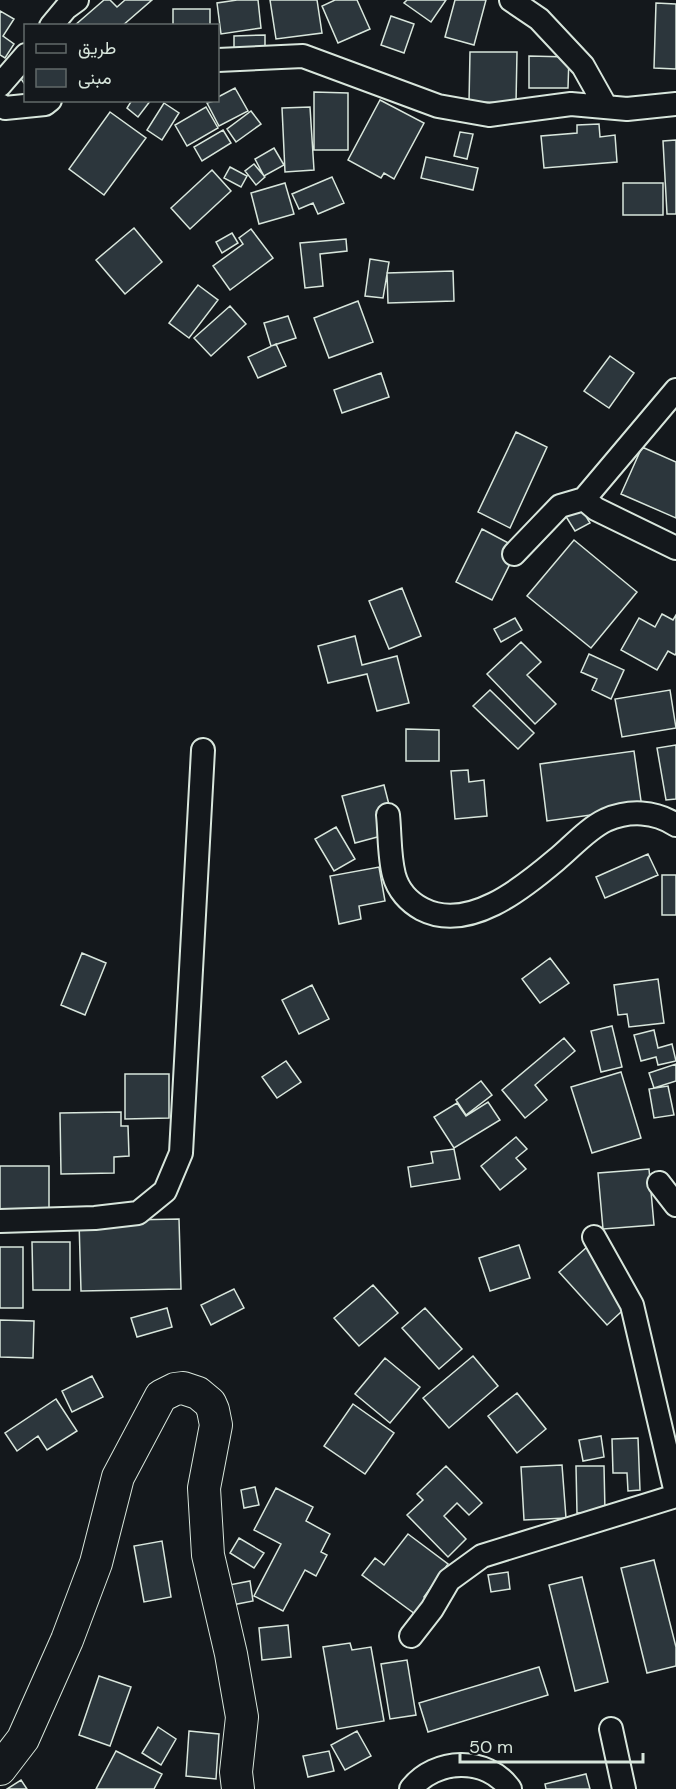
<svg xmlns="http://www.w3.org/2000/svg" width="676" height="1789" font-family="'DM Sans',Vazirmatn,sans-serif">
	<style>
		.building { fill: #2c363c; stroke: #d8e6dc; stroke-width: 1.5 }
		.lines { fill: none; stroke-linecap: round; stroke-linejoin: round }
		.street-casing { stroke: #d8e6dc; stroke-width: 26 }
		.secondary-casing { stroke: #d8e6dc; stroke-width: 34 }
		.street { stroke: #14181c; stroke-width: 22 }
		.secondary { stroke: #14181c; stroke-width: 32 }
	</style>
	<rect width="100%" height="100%" fill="#14181c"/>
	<!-- building -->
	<path class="building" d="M104 0H110L117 7 125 0H152L122 26H74Z
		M237 0H258L261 28 221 34 217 3Z
		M270 0H317L322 33 276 39Z
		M335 0H357L370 29 338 43 322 6Z
		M407 0H446L431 22 404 3Z
		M455 0H486L474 45 445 37Z
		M656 3 676 4V69L654 68Z
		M173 9H210V26H173Z
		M0 11 14 19 3 36 14 44 5 58 0 55Z
		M391 16 414 24 404 53 381 45Z
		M265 35V48H234V36Z
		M470 52H517L516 103 469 102Z
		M529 56 569 57 568 88H529Z
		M26 71V86L19 76Z
		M235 88 248 111 219 126 207 103 218 100V97Z
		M314 92 348 93V150H314Z
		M132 100H151L138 117 127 108Z
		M380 100 424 123 394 179 384 173 381 178 348 160Z
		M164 103 179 113 162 140 147 130Z
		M206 107 218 128 187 146 175 125Z
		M310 107 314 170 285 172 282 108Z
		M251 111 261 124 236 142 227 129Z
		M110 112 146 138 104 195 69 169Z
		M599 124 600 137 615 135 617 162 544 168 541 136 577 133V125Z
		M223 130 231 143 202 161 194 147Z
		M460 132 473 134 467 159 454 156Z
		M676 140V214H667L663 141Z
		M274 148 284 165 264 176 255 159Z
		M426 157 478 168 473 190 421 178Z
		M254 164 265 177 256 185 245 171Z
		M230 167 247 176 241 187 224 178Z
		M212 170 231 191 190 229 171 208Z
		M332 177 344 203 318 214 313 203 299 209 292 194Z
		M285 183 294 214 259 224 251 193Z
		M623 183H663V215H623Z
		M134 228 162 262 125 294 96 260Z
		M251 229 273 258 230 290 213 266 243 244 239 238Z
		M232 233 238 243 222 253 216 242Z
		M346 239 347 251 320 254 323 286 305 288 300 243Z
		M370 259 389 262 383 298 365 296Z
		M453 271 454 301 388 303 387 273Z
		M198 285 218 300 189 338 169 323Z
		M358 301 373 342 329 358 314 318Z
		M230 306 246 324 211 356 194 338Z
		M288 316 296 338 271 346 264 323Z
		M276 344 286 366 258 378 248 357Z
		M610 356 634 373 609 408 584 391Z
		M381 373 389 397 342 413 334 390Z
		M516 432 547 447 510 528 478 512Z
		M642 447 676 462V518L621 494Z
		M580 506 590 523 575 531 565 515Z
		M482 529 518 548 492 600 456 582Z
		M574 540 637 592 591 648 527 596Z
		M402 588 421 636 389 649 369 601Z
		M662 614 673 620 676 615V653L675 655 668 651 657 670 621 650 639 618 655 627Z
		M515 618 522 630 501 642 494 629Z
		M355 636 362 665 397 656 409 703 377 711 367 674 328 683 318 646Z
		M521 642 541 662 527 675 556 704 535 724 487 674Z
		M589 654 624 670 611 699 592 690 597 679 581 672Z
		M490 690 534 733 518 749 473 706Z
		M670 690 676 728 622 737 615 699Z
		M406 729 439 730V761H406Z
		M676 745V799L666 800 657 748Z
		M634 751 642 808 547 821 540 764Z
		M468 770 469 782 484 780 487 816 455 819 451 771Z
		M384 785 396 832 355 843 342 796Z
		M336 827 355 859 334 871 315 839Z
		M648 854 658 875 605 898 596 877Z
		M379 867 385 901 359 906 361 919 339 924 330 876Z
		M662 875H676V915H662Z
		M82 953 106 963 85 1015 61 1005Z
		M550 958 569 983 540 1003 522 979Z
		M658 979 664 1023 629 1027 627 1014 618 1015 614 985Z
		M312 985 329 1019 299 1034 282 1000Z
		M612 1026 622 1067 601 1072 591 1031Z
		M654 1030 658 1048 672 1044 676 1061 658 1065 656 1057 641 1061 634 1035Z
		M564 1038 575 1051 535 1085 547 1100 525 1118 502 1090Z
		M286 1061 301 1082 277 1098 262 1077Z
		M676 1064V1081L654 1088 649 1073Z
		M621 1072 641 1138 592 1153 571 1087Z
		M125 1074H169V1118L125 1119Z
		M481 1081 492 1095 466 1115 456 1100Z
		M668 1086 674 1115 654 1118 649 1089Z
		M488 1102 500 1120 454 1148 434 1117 457 1103 466 1116Z
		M121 1112V1126H128L129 1156 114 1157V1173L61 1174 60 1113Z
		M516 1137 527 1149 516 1158 526 1169 500 1190 481 1166Z
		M454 1149 460 1179 411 1187 408 1167 433 1163 431 1152Z
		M0 1166H49V1210H0Z
		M649 1169 654 1225 603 1229 598 1173Z
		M179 1219 181 1289 81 1291 79 1221Z
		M32 1242H70V1290H33Z
		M519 1245 530 1278 490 1291 479 1258Z
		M0 1247H23V1308H0Z
		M587 1247 634 1300 607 1325 559 1272Z
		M373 1285 398 1313 359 1346 334 1318Z
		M234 1289 244 1308 211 1325 201 1305Z
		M167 1308 172 1327 137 1337 131 1318Z
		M425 1308 462 1349 439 1369 402 1328Z
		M0 1320 34 1321 33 1358 0 1357Z
		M473 1356 498 1386 449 1428 423 1398Z
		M385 1358 420 1387 390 1423 355 1394Z
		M92 1376 103 1397 72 1412 62 1391Z
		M517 1393 546 1429 517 1453 488 1416Z
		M56 1399 77 1431 47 1450 38 1436 17 1451 5 1433Z
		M353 1404 394 1433 365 1474 324 1446Z
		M601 1436 604 1457 583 1461 579 1440Z
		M638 1438 640 1490 628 1491 627 1473H613L612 1439Z
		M562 1465 566 1518 524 1520 521 1467Z
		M446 1466 482 1503 469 1515 457 1503 444 1516 466 1539 448 1557 407 1515 423 1500 417 1494Z
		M576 1466H604L605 1512 577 1513Z
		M255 1487 259 1505 244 1508 241 1490Z
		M276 1488 313 1507 306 1521 330 1534 321 1552 327 1555 316 1576 305 1570 283 1611 254 1596 281 1544 254 1530Z
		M408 1534 448 1564 424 1597 426 1599 415 1614 362 1575 375 1558 384 1565Z
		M239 1538 264 1553 254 1568 230 1553Z
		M162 1541 171 1597 144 1602 134 1546Z
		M654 1560 676 1647V1666L647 1673 621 1568Z
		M508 1572 510 1589 491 1592 488 1575Z
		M582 1577 608 1682 575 1691 549 1585Z
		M250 1581 253 1601 232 1605 229 1585Z
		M288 1625 291 1657 262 1660 259 1628Z
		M350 1643 352 1650 371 1647 384 1721 337 1729 323 1647Z
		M407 1660 416 1715 390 1719 381 1664Z
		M539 1667 548 1695 428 1732 419 1703Z
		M99 1676 131 1687 110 1746 79 1735Z
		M158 1727 176 1739 161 1765 142 1753Z
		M189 1731 219 1734 216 1779 186 1776Z
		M357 1731 371 1756 345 1770 331 1745Z
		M116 1751 162 1774 154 1789H96Z
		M329 1751 334 1771 308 1777 303 1756Z
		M586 1774 590 1789H546L545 1784Z
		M21 1780 27 1789H7Z"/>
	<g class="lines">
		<!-- street casing -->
		<g class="street-casing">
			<path id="street" d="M511 0 539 19 583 66 606 107
				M51 26 66 8 77 0
				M218 60 303 56 438 106 489 115 571 104 627 109 676 104
				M0 85 26 55
				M0 105 5 108 45 104 50 100
				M676 390 584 499 596 509 676 548
				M514 554 560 506 584 499
				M388 815C390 834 389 856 394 875 398 890 409 902 422 909 468 933 523 888 556 860 572 847 587 829 606 820 629 810 655 811 676 825
				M659 1183 676 1205
				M0 1221 95 1218 138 1213 165 1191 181 1153 203 750
				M594 1237 632 1305 676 1493
				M411 1636 432 1609 449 1580 482 1556 676 1496
				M611 1729 624 1789
				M411 1789C435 1758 487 1756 510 1789"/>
		</g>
		<!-- secondary casing -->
		<g class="secondary-casing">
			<path id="secondary" d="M0 1769 23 1739 67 1640 96 1563 118 1477 161 1396 175 1389 183 1388 198 1393 210 1403 213 1410 216 1425 204 1488 208 1555 231 1654 242 1717 236 1772 238 1789"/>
		</g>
		<!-- street -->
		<use href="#street" class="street"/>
		<!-- secondary -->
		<use href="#secondary" class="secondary"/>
	</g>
	<!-- legend -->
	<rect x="24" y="24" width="195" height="78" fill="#14181c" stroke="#626a69" stroke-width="1.5"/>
	<rect x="36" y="44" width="30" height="9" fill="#14181c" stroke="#626a69" stroke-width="1.5"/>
	<text x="78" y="54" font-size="18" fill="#d8e6dc">طريق</text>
	<rect x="36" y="69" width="30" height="18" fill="#2c363c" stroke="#626a69" stroke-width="1.5"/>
	<text x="78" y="84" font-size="18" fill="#d8e6dc">مبنى</text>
	<!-- scale -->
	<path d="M460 1753v9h183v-9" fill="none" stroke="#d8e6dc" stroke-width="3"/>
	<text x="469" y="1753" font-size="18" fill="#d8e6dc" stroke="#14181c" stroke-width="4.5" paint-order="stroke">50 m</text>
</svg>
